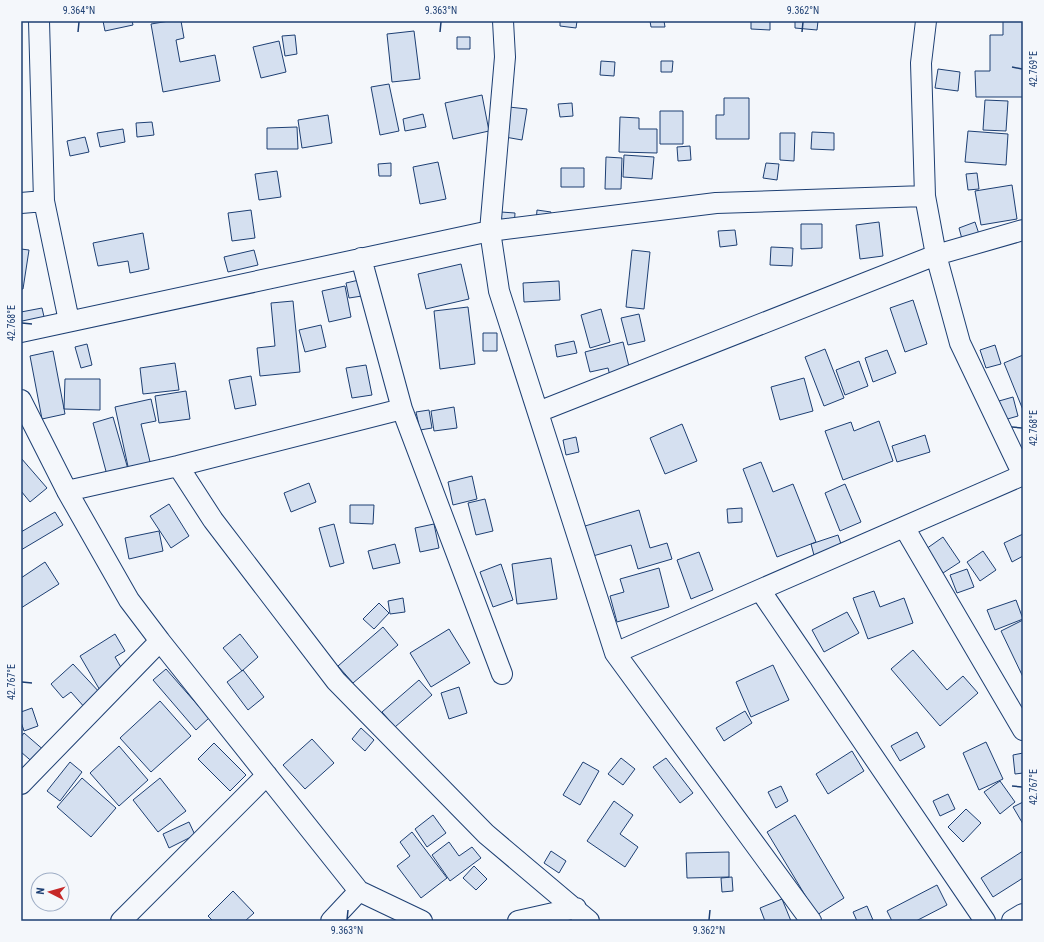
<svg xmlns="http://www.w3.org/2000/svg" width="1044" height="942" font-family="'Roboto Condensed',sans-serif">
	<style>
		.building { fill: #d5e0f0; stroke: #1d3f73 }
		.lines { fill: none; stroke-linecap: round; stroke-linejoin: round }
		.street-casing { stroke: #1d3f73; stroke-width: 22 }
		.secondary-casing { stroke: #1d3f73; stroke-width: 24 }
		.street { stroke: #f4f7fb; stroke-width: 20 }
		.secondary { stroke: #f4f7fb; stroke-width: 22 }
		.ticks { fill: none; stroke: #1d3f73; stroke-width: 1.5 }
		.neatline { fill: none; stroke: #1d3f73; stroke-width: 1.5 }
		.ticks-label { font-size: 10px; text-anchor: middle; fill: #1d3f73 }
	</style>
	<rect width="100%" height="100%" fill="#f4f7fb"/>
	<!-- building -->
	<path class="building" d="M103 21H132L133 25 105 31Z
		M169 21H181L184 38 176 40 180 62 215 55 220 81 163 92 151 24Z
		M560 21H577L576 28 560 26Z
		M650 21H664L665 27H651Z
		M751 21H770V30L751 29Z
		M795 21H818L817 30 795 28Z
		M1003 21H1023V97H976L975 71H990V35H1003Z
		M414 31 420 79 392 82 387 34Z
		M295 35 297 54 285 56 282 36Z
		M457 37H470V49H457Z
		M279 41 286 72 261 78 253 47Z
		M601 61 615 62 614 76 600 75Z
		M661 61H673L672 72H661Z
		M938 69 960 72 958 91 935 88Z
		M389 84 399 131 380 135 371 87Z
		M482 95 489 131 453 139 445 103Z
		M724 98H749V139H716V115H724Z
		M985 100 1008 101 1006 131 983 130Z
		M572 103 573 116 560 117 558 104Z
		M509 107 527 109 522 140 505 137Z
		M660 111H683V144H660Z
		M423 114 426 127 405 131 403 119Z
		M328 115 332 143 302 148 298 120Z
		M620 117 639 118V129H657V153L619 152Z
		M152 122 154 135 137 137 136 123Z
		M297 127 298 149H267V128Z
		M123 129 125 142 100 147 97 133Z
		M968 131 1008 134 1006 165 965 162Z
		M812 132 834 133V150L811 149Z
		M780 133H795L794 161 780 160Z
		M85 137 89 152 70 156 67 141Z
		M690 146 691 160 678 161 677 147Z
		M624 155 654 157 652 179 623 177Z
		M606 157 622 158 621 189H605Z
		M438 162 446 199 420 204 413 167Z
		M391 163V176H379L378 164Z
		M766 163 779 164 777 180 763 178Z
		M561 168H584V187H561Z
		M277 171 281 197 259 200 255 174Z
		M977 173 979 189 968 190 966 174Z
		M1012 185 1017 219 981 225 975 191Z
		M251 210 255 238 232 241 228 213Z
		M537 210 551 212 550 224 536 223Z
		M501 212 515 213 514 228H501Z
		M879 222 883 256 860 259 856 225Z
		M975 222 979 234 962 239 959 228Z
		M801 224H822V248L801 249Z
		M735 230 737 245 720 247 718 231Z
		M143 233 149 269 130 273 128 261 98 266 93 243Z
		M771 247 793 248 792 266 770 265Z
		M21 249 29 250 23 289H21Z
		M254 250 258 265 228 272 224 257Z
		M632 250 650 252 644 309 626 307Z
		M461 264 469 299 426 309 418 274Z
		M359 280 362 296 349 298 346 283Z
		M559 281 560 300 524 302 523 283Z
		M345 286 351 317 329 322 322 291Z
		M913 300 927 344 905 352 890 308Z
		M293 301 300 372 260 376 257 348 275 346 271 303Z
		M468 307 475 364 440 369 434 311Z
		M42 308 45 321 21 326V312Z
		M601 309 610 342 590 348 581 315Z
		M639 314 645 341 628 345 621 318Z
		M321 325 326 347 305 352 299 330Z
		M483 333H497V351H483Z
		M574 341 577 353 557 357 555 345Z
		M623 342 633 383 613 388 608 368 590 372 585 352Z
		M87 344 92 365 81 368 75 347Z
		M995 345 1001 364 986 368 980 350Z
		M825 349 844 398 824 406 805 357Z
		M887 350 896 373 873 382 865 358Z
		M53 351 65 414 42 419 30 356Z
		M1023 355V410L1004 363Z
		M859 361 868 386 845 395 836 370Z
		M175 363 179 390 143 394 140 368Z
		M366 365 372 395 352 398 346 368Z
		M251 376 256 405 235 409 229 380Z
		M804 378 813 411 780 420 771 387Z
		M65 379H100V410L64 409Z
		M186 391 190 419 159 423 155 396Z
		M1013 397 1018 416 1004 420 999 401Z
		M151 399 156 421 141 424 151 466 129 471 115 407Z
		M454 407 457 428 434 431 431 411Z
		M429 410 432 428 420 430 416 412Z
		M113 417 128 469 107 475 93 423Z
		M879 421 893 461 843 480 825 431 851 422 854 431Z
		M682 424 697 461 665 474 650 438Z
		M925 435 930 452 897 462 892 446Z
		M576 437 579 452 566 455 563 440Z
		M21 458 47 488 30 502 21 491Z
		M761 462 773 492 793 484 816 542 777 557 743 469Z
		M472 476 477 499 453 505 448 482Z
		M309 483 316 502 291 512 284 493Z
		M845 484 861 522 840 531 825 493Z
		M485 499 493 531 476 535 468 503Z
		M169 504 189 536 171 548 150 516Z
		M350 505H374L373 524 350 523Z
		M742 508V522L728 523 727 509Z
		M639 510 650 548 667 543 672 559 638 569 631 545 593 556 585 526Z
		M55 512 63 525 21 550V532Z
		M334 524 344 563 330 567 319 528Z
		M434 524 439 548 420 552 415 528Z
		M159 531 163 551 129 559 125 538Z
		M1023 534V556L1012 562 1004 543Z
		M838 535 843 550 815 559 811 544Z
		M943 537 960 562 943 573 926 549Z
		M395 544 400 563 373 569 368 551Z
		M983 551 996 570 980 581 967 562Z
		M699 552 713 590 691 599 677 560Z
		M551 558 557 599 517 604 512 564Z
		M45 562 59 584 21 608V578Z
		M501 564 513 600 493 607 480 572Z
		M659 568 669 607 617 622 610 596 624 592 620 579Z
		M967 569 974 587 957 593 950 575Z
		M874 591 880 607 904 598 913 623 868 639 853 598Z
		M403 598 405 612 390 614 388 601Z
		M1016 600 1023 619 995 630 987 610Z
		M379 603 389 613 374 629 363 619Z
		M847 612 859 633 824 652 812 630Z
		M1023 620V677L1001 631Z
		M383 627 398 645 353 683 338 666Z
		M449 629 470 663 431 687 410 653Z
		M115 634 125 651 115 657 126 676 101 692 80 656Z
		M240 634 258 657 242 671 223 648Z
		M913 650 947 690 963 676 978 693 940 726 891 669Z
		M73 664 102 695 86 709 71 692 63 698 51 684Z
		M773 665 789 700 751 717 736 682Z
		M166 669 209 718 196 730 153 680Z
		M243 670 264 697 248 710 227 682Z
		M419 680 432 695 395 727 382 712Z
		M459 687 467 713 449 719 441 693Z
		M160 701 191 736 151 772 120 738Z
		M32 708 38 726 24 731 21 722V712Z
		M745 711 752 723 724 741 716 728Z
		M361 728 374 740 365 751 352 739Z
		M917 732 925 747 900 761 891 746Z
		M24 733 46 752 36 765 21 752V737Z
		M312 739 334 763 305 789 283 765Z
		M986 742 1003 779 979 790 963 753Z
		M214 743 246 775 230 791 198 759Z
		M119 746 148 780 119 806 90 773Z
		M852 751 864 771 828 794 816 774Z
		M1023 753V773L1015 774 1013 755Z
		M621 758 635 769 623 785 608 774Z
		M666 758 693 793 680 803 653 767Z
		M70 762 82 772 60 801 47 791Z
		M583 762 599 771 580 805 563 795Z
		M82 778 116 808 91 837 57 807Z
		M160 778 186 811 158 832 133 800Z
		M1000 781 1015 802 1000 814 984 792Z
		M781 786 788 801 776 808 768 792Z
		M948 794 955 809 940 816 933 801Z
		M614 801 633 815 620 834 638 847 625 867 587 841Z
		M1023 802V824L1013 807Z
		M966 809 981 823 963 842 948 827Z
		M433 815 446 833 427 847 415 829Z
		M795 815 844 898 817 915 767 832Z
		M189 822 195 835 169 848 163 834Z
		M412 832 447 878 421 898 397 866 410 856 400 842Z
		M449 842 459 856 472 847 481 858 450 881 432 855Z
		M551 851 566 861 559 873 544 863Z
		M1023 851V878L993 897 981 878Z
		M729 852V877L687 878 686 853Z
		M474 866 487 879 476 890 463 878Z
		M732 877 733 891 722 892 721 878Z
		M937 885 947 905 916 921H892L887 911Z
		M233 891 254 913 245 921H213L208 916Z
		M782 899 791 921H765L760 908Z
		M867 906 873 920 857 921 853 912Z"/>
	<g class="lines">
		<!-- street casing -->
		<g class="street-casing">
			<path id="street" d="M39 21 44 201 69 321
				M503 21 505 57 490 231 499 291 615 653 811 921
				M926 21 921 63 925 196 936 255 960 343 1023 475
				M21 203 44 201
				M361 258 402 409 502 674
				M21 332 490 231 716 203 925 196
				M21 400 67 491 129 600 160 641 359 891 422 921
				M538 412 936 255 1023 230
				M178 466 213 520 336 681 486 834 589 921
				M67 491 178 466 402 409
				M904 527 1023 730
				M760 590 985 921
				M615 653 1023 475
				M21 784 160 641
				M121 921 267 775
				M331 921 359 891
				M518 921 576 908"/>
		</g>
		<!-- secondary casing -->
		<g class="secondary-casing">
			<path id="secondary" d="M1013 921 1023 915"/>
		</g>
		<!-- street -->
		<use href="#street" class="street"/>
		<!-- secondary -->
		<use href="#secondary" class="secondary"/>
	</g>
	<!-- ticks -->
	<path class="ticks" d="M78 32 79 22M440 32 441 22M802 32 803 22M1012 67 1022 69M22 323 32 324M1012 427 1022 428M22 682 32 683M1012 786 1022 787M347 920 348 910M709 920 710 910"/>
	<!-- border -->
	<rect width="1044" height="942" fill="none" stroke="#f4f7fb" stroke-width="44"/>
	<!-- north arrow -->
	<g transform="translate(50 892) rotate(276)"><circle r="19" fill="#f4f7fb" stroke="#9eadc5"/>
	<path d="M0-3L7 15L0 10L-7 15Z" fill="#c62828"/>
	<text y="-6" font-size="11" font-weight="bold" text-anchor="middle" fill="#1d3f73">N</text>
	</g>
	<rect x="22" y="22" width="1000" height="898" class="neatline"/>
	<g class="ticks-label">
		<text x="79" y="14">9.364°N</text>
		<text x="441" y="14">9.363°N</text>
		<text x="803" y="14">9.362°N</text>
		<text transform="translate(1033 69) rotate(-90)" y="4">42.769°E</text>
		<text transform="translate(11 323) rotate(-90)" y="4">42.768°E</text>
		<text transform="translate(1033 428) rotate(-90)" y="4">42.768°E</text>
		<text transform="translate(11 682) rotate(-90)" y="4">42.767°E</text>
		<text transform="translate(1033 787) rotate(-90)" y="4">42.767°E</text>
		<text x="347" y="934">9.363°N</text>
		<text x="709" y="934">9.362°N</text>
	</g>
</svg>
